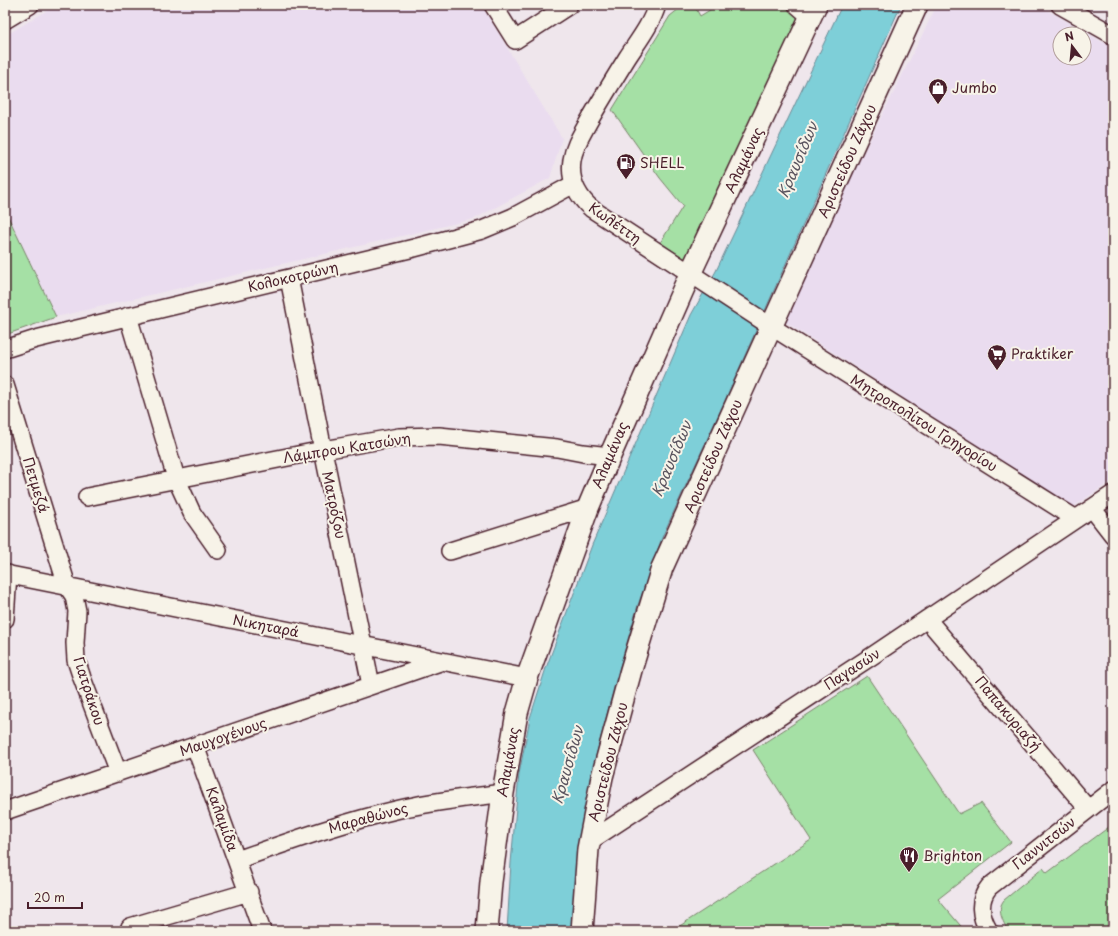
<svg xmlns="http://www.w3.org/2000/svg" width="1118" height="936" font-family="'Playpen Sans',sans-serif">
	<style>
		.built { fill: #eadcef; fill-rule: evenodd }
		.green { fill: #a5e0a5; stroke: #788068 }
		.water { fill: #7ecfd8; stroke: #698993 }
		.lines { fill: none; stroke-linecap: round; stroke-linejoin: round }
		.minor-casing { stroke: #4a1f2b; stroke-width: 20 }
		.tertiary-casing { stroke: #4a1f2b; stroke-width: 24 }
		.minor { stroke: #f7f3e8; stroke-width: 17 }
		.tertiary { stroke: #f7f3e8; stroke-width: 21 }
		.labels { text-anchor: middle; stroke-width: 4; stroke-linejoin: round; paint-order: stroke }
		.poi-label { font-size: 14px; fill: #4a1f2b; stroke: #f7f3e8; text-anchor: start }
		.street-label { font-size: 14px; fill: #4a1f2b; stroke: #f7f3e8 }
		.water-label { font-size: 15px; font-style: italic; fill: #5a545f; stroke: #f7f3e8 }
	</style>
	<rect width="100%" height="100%" fill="#efe6ec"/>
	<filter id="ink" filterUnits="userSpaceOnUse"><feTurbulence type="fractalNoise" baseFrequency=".025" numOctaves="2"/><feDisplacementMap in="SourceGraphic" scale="8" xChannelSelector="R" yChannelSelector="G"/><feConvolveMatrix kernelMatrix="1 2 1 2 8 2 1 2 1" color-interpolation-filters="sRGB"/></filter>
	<g filter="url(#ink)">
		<!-- built -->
		<path class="built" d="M56 5H481L562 138 550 178 474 219 56 317 5 210V36Z
			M937 5H1038L1113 48V480L1073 507 784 321 853 174ZM1060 34H1084V58H1060Z"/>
		<!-- green -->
		<path class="green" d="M684 5H694L700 16 718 5H784L800 18 687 262 660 243 683 206 660 178 612 110 670 16Z
			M5 210 56 317 5 335Z
			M867 676 959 814 981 803 1011 842 938 899 965 931H672L811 840 753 750Z
			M1113 824V931H1008C1003 921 996 910 1004 900L1043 868 1047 873Z"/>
		<!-- water -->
		<path class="water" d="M842 5H901L722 407 663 535 638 605 616 680 590 779 577 872 571 931H507L511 863 519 774 530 718 546 668 592 545 691 315 716 271Z"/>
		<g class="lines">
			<!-- minor casing -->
			<g class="minor-casing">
				<path id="minor" d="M493 5 515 40 569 5
					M657 5C651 25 638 41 627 58 614 79 601 100 589 121 582 134 574 146 572 160 569 180 578 197 592 209L772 327 1076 519
					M797 5 811 17
					M1060 5 1113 35
					M5 20 30 5
					M289 278 323 450 371 685
					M128 316 176 478 192 513 218 550
					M5 349 36 339 77 329 414 248 482 230 513 217 574 184
					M5 385 67 586 74 596 77 611 75 643 76 660 82 678 118 773
					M87 497 323 450 399 437 439 436 557 448 583 453 610 456
					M1092 508 1113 535
					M450 551 588 508
					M5 574 527 678
					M5 619 8 574
					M927 619 1088 809
					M195 746 262 931
					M5 811 440 662
					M590 841 872 656 1113 494
					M237 860C291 841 344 822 400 809 434 801 468 798 503 793
					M130 927 249 892
					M989 931C980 917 978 900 989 887L1113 790"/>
			</g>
			<!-- tertiary casing -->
			<g class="tertiary-casing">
				<path id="tertiary" d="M487 931 491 882 503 793 517 713 527 678 588 508 610 456 690 274 816 5
					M582 931 588 849 602 777 631 670 662 568 917 5"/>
			</g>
			<!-- minor -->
			<use href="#minor" class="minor"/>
			<!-- tertiary -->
			<use href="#tertiary" class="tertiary"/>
		</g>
	</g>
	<!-- icons -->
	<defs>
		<g id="shop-pin" transform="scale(1)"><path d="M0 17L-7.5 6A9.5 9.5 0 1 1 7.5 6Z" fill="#4a1f2b" stroke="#f7f3e8"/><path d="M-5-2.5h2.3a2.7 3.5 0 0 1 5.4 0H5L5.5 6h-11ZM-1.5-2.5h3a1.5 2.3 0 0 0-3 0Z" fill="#fff"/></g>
		<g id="fuel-pin" transform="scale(1)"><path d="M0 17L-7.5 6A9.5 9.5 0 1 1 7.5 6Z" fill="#4a1f2b" stroke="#f7f3e8"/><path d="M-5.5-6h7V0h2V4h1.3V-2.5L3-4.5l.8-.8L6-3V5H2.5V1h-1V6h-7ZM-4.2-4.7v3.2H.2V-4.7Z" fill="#fff"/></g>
		<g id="supermarket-pin" transform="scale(1)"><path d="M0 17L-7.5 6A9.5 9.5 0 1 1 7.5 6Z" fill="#4a1f2b" stroke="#f7f3e8"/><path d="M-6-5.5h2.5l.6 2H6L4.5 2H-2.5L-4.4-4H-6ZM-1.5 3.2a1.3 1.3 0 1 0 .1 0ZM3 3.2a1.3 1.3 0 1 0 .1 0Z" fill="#fff"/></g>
		<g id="restaurant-pin" transform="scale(1)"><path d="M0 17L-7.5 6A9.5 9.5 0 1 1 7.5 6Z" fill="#4a1f2b" stroke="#f7f3e8"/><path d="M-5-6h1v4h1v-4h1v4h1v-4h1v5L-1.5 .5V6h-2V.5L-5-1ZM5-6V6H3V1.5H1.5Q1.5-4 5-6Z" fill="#fff"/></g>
	</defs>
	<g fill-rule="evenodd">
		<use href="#shop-pin" x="938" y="88"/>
		<use href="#fuel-pin" x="626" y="163"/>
		<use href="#supermarket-pin" x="997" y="354"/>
		<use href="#restaurant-pin" x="909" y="856"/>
	</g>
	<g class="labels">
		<!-- poi labels -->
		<g class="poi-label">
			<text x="952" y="93">Jumbo</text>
			<text x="640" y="168">SHELL</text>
			<text x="1011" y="359">Praktiker</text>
			<text x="923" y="861">Brighton</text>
		</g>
		<!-- street labels -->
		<g class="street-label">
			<text transform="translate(744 160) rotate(-65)" y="5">Αλαμάνας</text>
			<text transform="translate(847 161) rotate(-66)" y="5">Αριστείδου Ζάχου</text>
			<text transform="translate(615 223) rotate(35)" y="5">Κωλέττη</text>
			<text transform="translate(293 277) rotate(-13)" y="5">Κολοκοτρώνη</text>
			<text transform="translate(924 423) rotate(32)" y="5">Μητροπολίτου Γρηγορίου</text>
			<text transform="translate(347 448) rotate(-9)" y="5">Λάμπρου Κατσώνη</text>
			<text transform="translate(610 455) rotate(-67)" y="5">Αλαμάνας</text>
			<text transform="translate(713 456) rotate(-66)" y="5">Αριστείδου Ζάχου</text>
			<text transform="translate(36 485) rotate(73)" y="5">Πετμεζά</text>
			<text transform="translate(334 505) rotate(78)" y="5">Ματρόζου</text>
			<text transform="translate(266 626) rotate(11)" y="5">Νικηταρά</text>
			<text transform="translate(852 669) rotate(-33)" y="5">Παγασών</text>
			<text transform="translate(89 691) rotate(72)" y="5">Γιατράκου</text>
			<text transform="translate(1008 714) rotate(50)" y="5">Παπακυριαζή</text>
			<text transform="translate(223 737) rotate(-19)" y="5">Μαυγογένους</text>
			<text transform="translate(508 762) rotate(-80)" y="5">Αλαμάνας</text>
			<text transform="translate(608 762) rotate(-76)" y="5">Αριστείδου Ζάχου</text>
			<text transform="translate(368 818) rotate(-15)" y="5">Μαραθώνος</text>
			<text transform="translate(222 819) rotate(70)" y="5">Καλαμίδα</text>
			<text transform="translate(1044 843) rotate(-38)" y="5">Γιαννιτσών</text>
		</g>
		<!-- water labels -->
		<g class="water-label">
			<text transform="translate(798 160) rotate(-67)" y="5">Κραυσίδων</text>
			<text transform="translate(672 459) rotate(-67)" y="5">Κραυσίδων</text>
			<text transform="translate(568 765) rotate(-74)" y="5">Κραυσίδων</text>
		</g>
	</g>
	<!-- margin -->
	<rect width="1118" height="936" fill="none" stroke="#f7f3e8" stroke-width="20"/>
	<rect x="10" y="10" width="1098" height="916" fill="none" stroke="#4a1f2b" stroke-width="1.5" filter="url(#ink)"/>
	<!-- north arrow -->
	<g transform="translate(1072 46) rotate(344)"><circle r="19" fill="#f7f3e8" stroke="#b29e9c"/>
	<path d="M0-3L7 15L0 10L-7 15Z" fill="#4a1f2b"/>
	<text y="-6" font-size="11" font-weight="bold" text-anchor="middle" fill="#4a1f2b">N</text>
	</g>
	<!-- scale -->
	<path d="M28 902v6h54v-6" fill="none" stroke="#4a1f2b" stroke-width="2"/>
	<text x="34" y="902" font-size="12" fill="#4a1f2b" stroke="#f7f3e8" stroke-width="3" paint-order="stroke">20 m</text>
</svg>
